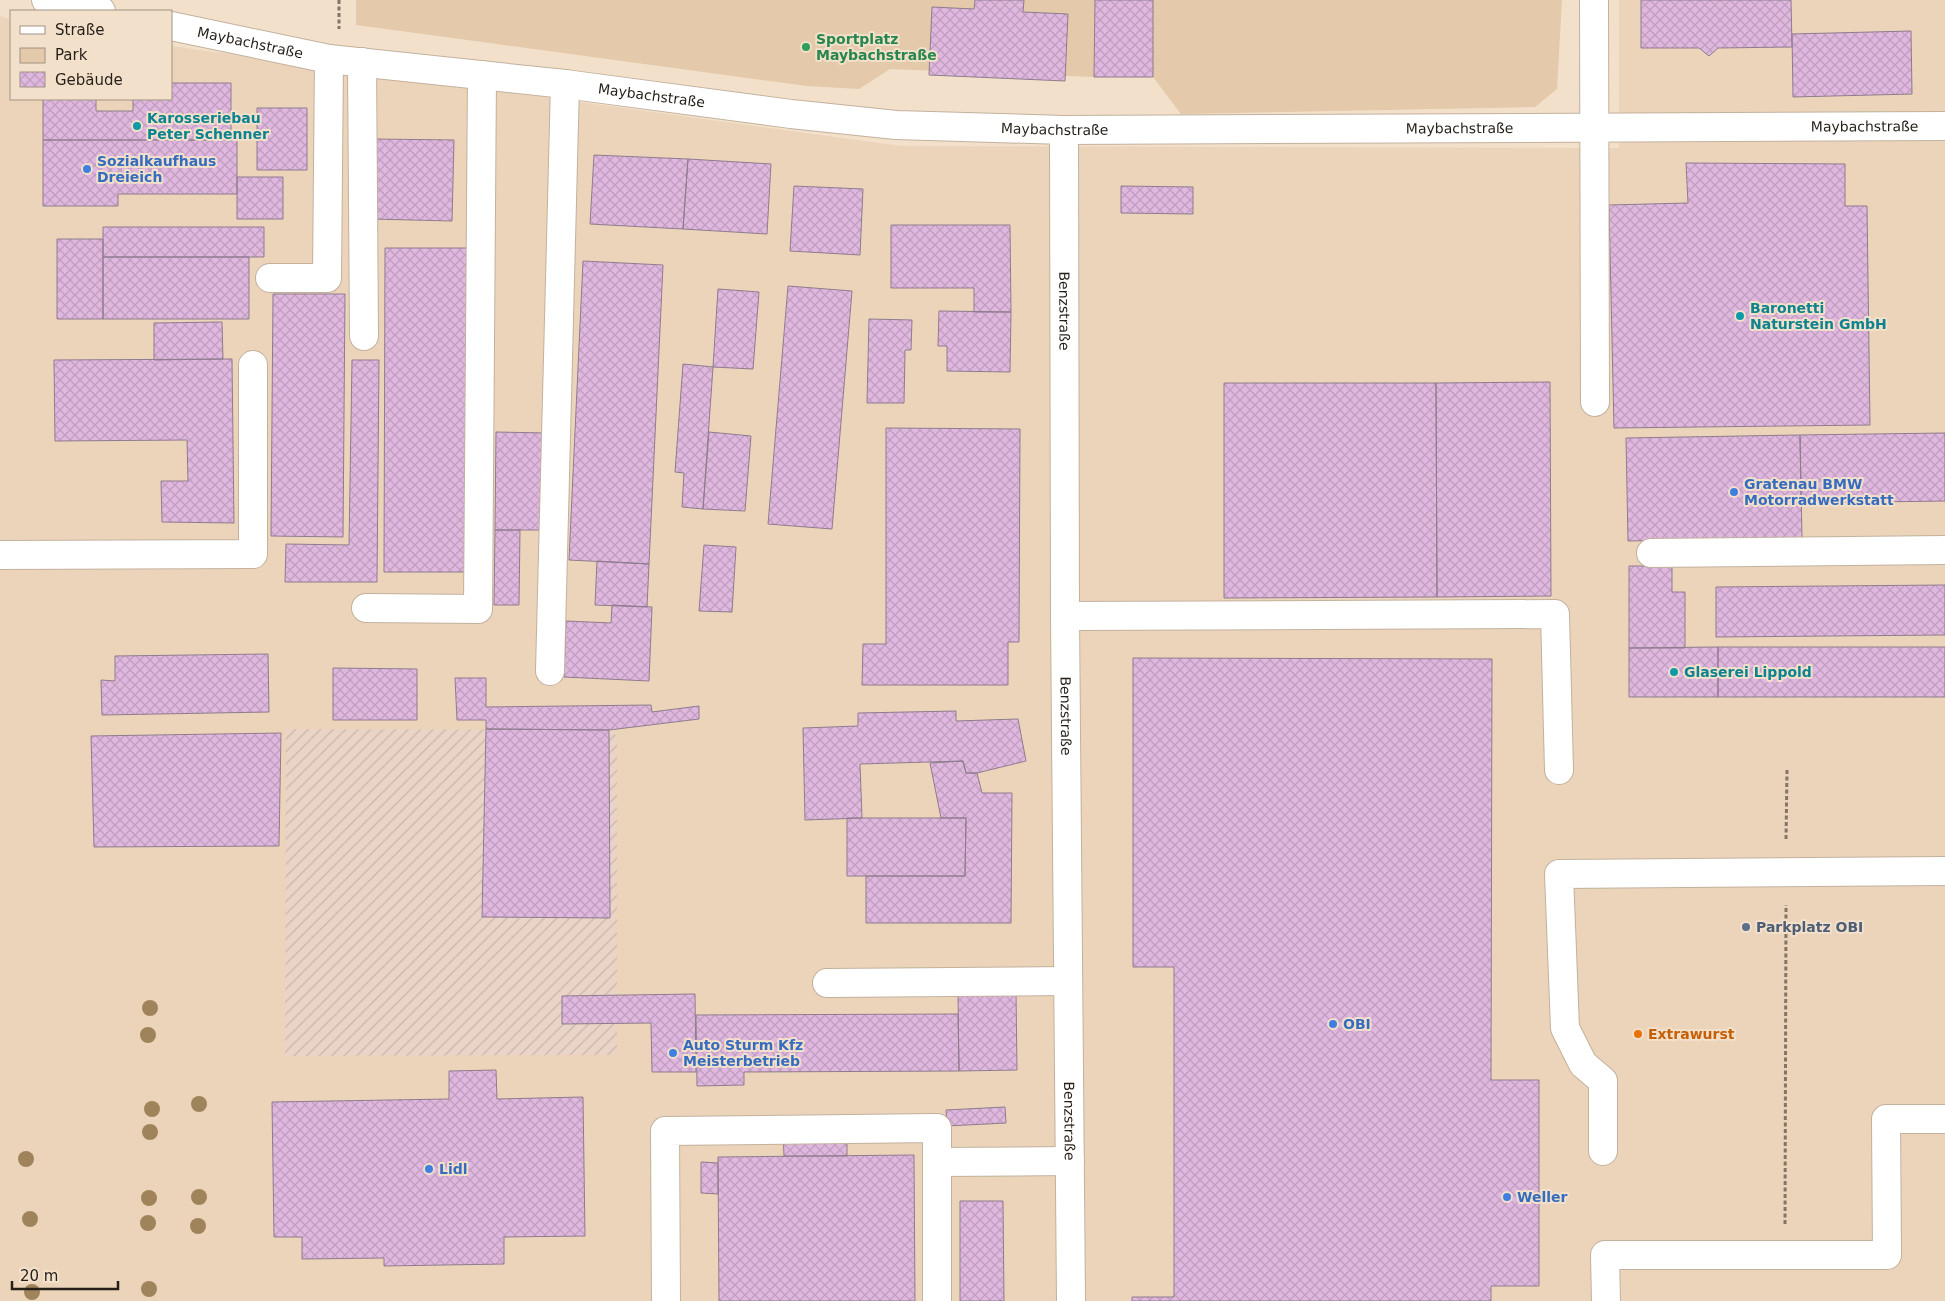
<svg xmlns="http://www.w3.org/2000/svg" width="1945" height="1301" font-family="'DejaVu Sans',sans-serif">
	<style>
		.built { fill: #ecd4ba }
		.industrial { fill: url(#industrial-furrows) }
		.green { fill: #e4c9aa }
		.building { fill: url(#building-cross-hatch); stroke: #8e7c8d }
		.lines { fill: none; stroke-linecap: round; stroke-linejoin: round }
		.minor-casing { stroke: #c3b19e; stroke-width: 30 }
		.path { stroke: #827669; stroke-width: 3; stroke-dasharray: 4 2.5; stroke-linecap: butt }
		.minor { stroke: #fff; stroke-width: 28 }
		.tree { fill: #9f845b }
		.leisure-dot { fill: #2e9e5b; stroke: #f2e0cb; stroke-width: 2 }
		.culture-dot { fill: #0f9aa8; stroke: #f2e0cb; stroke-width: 2 }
		.shop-dot { fill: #3f7fe0; stroke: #f2e0cb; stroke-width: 2 }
		.service-dot { fill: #5c6f8a; stroke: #f2e0cb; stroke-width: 2 }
		.food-dot { fill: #e8710a; stroke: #f2e0cb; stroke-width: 2 }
		.labels { text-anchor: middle; stroke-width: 4; stroke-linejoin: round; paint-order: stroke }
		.leisure-label { font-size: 14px; font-weight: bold; fill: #27864d; stroke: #f2e0cb; text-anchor: start }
		.street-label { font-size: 14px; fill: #261f18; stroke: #f2e0cb }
		.culture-label { font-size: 14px; font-weight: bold; fill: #0d838f; stroke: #f2e0cb; text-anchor: start }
		.shop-label { font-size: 14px; font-weight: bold; fill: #366cbe; stroke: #f2e0cb; text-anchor: start }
		.service-label { font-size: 14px; font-weight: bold; fill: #4e5e75; stroke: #f2e0cb; text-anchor: start }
		.food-label { font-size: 14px; font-weight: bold; fill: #c56008; stroke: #f2e0cb; text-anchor: start }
	</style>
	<defs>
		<pattern id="industrial-furrows" width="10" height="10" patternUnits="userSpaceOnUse" patternTransform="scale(1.25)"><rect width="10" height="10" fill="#ead4c7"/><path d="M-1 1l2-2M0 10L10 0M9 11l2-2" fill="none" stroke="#c9b6aa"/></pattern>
		<pattern id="building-cross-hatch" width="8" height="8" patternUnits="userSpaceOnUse" patternTransform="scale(1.25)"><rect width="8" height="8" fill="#e0b8df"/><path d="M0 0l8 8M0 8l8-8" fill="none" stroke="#c09ebf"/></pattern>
	</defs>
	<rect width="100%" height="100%" fill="#f2e0cb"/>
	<!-- built -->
	<path class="built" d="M1619 0H1945V1301H0V16L11 19V99H171V46L901 146 1619 148Z"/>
	<!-- industrial -->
	<path class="industrial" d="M286 729 609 730 617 736V1055L285 1056Z"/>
	<!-- green -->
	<path class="green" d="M356 0H1095L1094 77 890 69 859 89 807 86 356 25Z
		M1153 0H1562L1557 89 1535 107 1181 114 1153 77Z"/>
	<!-- building -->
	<path class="building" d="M975 0H1024L1023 12 1068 14 1065 81 929 75 932 7 974 9Z
		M1095 0H1153V77H1094Z
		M1641 0H1791L1792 47 1718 48 1709 56 1699 48H1641Z
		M1911 31 1912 94 1793 97 1792 34Z
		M171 83H231V140H43V99H96V111H133V99H171Z
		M257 108H307V170H257Z
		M374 139 454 140 452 221 372 219Z
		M43 140H237V194H118V206H43Z
		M594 155 688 159 683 229 590 224Z
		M688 159 771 164 767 234 683 229Z
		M1686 163 1845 164V206H1867L1870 425 1614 428 1609 205 1688 203Z
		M237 177H283V219H237Z
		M794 186 863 189 860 255 790 251Z
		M1121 186 1193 187V214L1121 213Z
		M891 225H1010L1011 312H974V288H891Z
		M103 227H264V257H103Z
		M57 239H103V319H57Z
		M385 248H467L466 572H384Z
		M103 257H249V319H103Z
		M583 261 663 265 649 564 569 560Z
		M788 286 852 291 832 529 768 524Z
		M718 289 759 292 753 369 713 367Z
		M273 294H345L343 537 271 536Z
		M939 311 1011 312 1010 372 947 371V346H938Z
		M869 319 912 320 911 350H905L904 403H867Z
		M222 322 223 359 154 360V323Z
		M232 359 234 523 162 522 161 481H188L187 440 55 441 54 360Z
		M352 360H379L377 582H285L286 544 349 545Z
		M683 364 713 367 703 509 682 507 684 473 675 472Z
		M1550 382 1551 596 1437 597 1436 383Z
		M1224 383H1436L1437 597 1224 598Z
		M886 428 1020 429 1019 642H1008V685H862L863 644H886Z
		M496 432 546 433V530H495Z
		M709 432 751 436 745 511 703 509Z
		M1945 433V501L1801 503 1800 435Z
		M1800 435 1802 538 1628 541 1626 438Z
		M495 530H520L519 605H494Z
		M704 545 736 547 732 612 699 611Z
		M597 561 649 564 647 607 595 605Z
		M1629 566H1672V592H1685V648H1629Z
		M1945 585V635L1716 637V587Z
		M612 605 652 607 649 681 564 677 566 621 611 623Z
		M1718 647V697H1629V648Z
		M1718 647H1945V697H1718Z
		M268 654 269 712 102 715 101 680 115 681V656Z
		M1133 658 1492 659 1491 1080H1539V1286H1491V1301H1132V1297H1174V967H1133Z
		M333 668 417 669V720H333Z
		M455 678H486V707L651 705 652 712 699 706V719L609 730 486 729V720H457Z
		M956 711V721L1018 719 1026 761 977 773H966L963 761 860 764 862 818 805 820 803 728 858 726V713Z
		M486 729 609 730 610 918 482 917Z
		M281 733 279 846 94 847 91 736Z
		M963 761 966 773H977L982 793H1012L1011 923H866V876H965L966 818H941L930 763Z
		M847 818H966L965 876H847Z
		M958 992H1016L1017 1070 959 1071Z
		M695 994 696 1072H652L651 1023 562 1024V996Z
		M958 1014 959 1071 744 1072V1085L697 1086 696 1015Z
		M496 1070 497 1099 583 1097 585 1236 504 1237V1264L384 1266V1258L302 1259V1237H274L272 1102 449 1099V1071Z
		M1005 1107 1006 1123 947 1126 946 1110Z
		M783 1132H847V1156H784Z
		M914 1155 915 1301H719L718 1157Z
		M701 1162 718 1163V1194L701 1193Z
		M960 1201H1003L1004 1301H960Z"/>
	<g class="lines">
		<!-- minor casing -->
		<g class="minor-casing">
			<g id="minor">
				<path d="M46 0 101 11"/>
				<path d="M1594 0 1595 402"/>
				<path id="s1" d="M171 26 329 59 565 84 791 114 896 125 1064 130 1945 126"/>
				<path d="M362 62 364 336"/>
				<path id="s2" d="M1064 130 1065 616 1071 1301"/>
				<path d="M270 278H327L329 59"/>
				<path d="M1651 553 1945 550"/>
				<path d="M0 555 253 554V365"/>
				<path d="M366 608 478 609 482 75"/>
				<path d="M1065 616 1555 614 1559 770"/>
				<path d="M550 671 565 84"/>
				<path d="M827 983 1068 981"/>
				<path d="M1603 1151V1081L1583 1064 1565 1028 1559 874 1945 871"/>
				<path d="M937 1162 1070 1161"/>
				<path d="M666 1301 665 1131 937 1128V1301"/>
				<path d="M1606 1301 1605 1255H1887L1886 1119H1945"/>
			</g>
		</g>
		<!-- path -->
		<path class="path" d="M339 0V29
			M1786 839 1787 770
			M1785 1224 1786 905"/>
		<!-- minor -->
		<use href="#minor" class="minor"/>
	</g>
	<!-- trees -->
	<g class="tree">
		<circle cx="150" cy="1008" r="8"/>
		<circle cx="148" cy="1035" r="8"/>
		<circle cx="199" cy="1104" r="8"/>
		<circle cx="152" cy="1109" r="8"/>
		<circle cx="150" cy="1132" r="8"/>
		<circle cx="26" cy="1159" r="8"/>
		<circle cx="199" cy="1197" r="8"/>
		<circle cx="149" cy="1198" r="8"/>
		<circle cx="30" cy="1219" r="8"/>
		<circle cx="148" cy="1223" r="8"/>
		<circle cx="198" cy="1226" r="8"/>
		<circle cx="149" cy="1289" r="8"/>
		<circle cx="32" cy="1292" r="8"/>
	</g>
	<!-- markers -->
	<circle class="leisure-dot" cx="806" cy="47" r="5"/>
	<g class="culture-dot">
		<circle cx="137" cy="126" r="5"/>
		<circle cx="1740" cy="316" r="5"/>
		<circle cx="1674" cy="672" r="5"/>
	</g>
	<g class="shop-dot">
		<circle cx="87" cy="169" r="5"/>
		<circle cx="1734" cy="492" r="5"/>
		<circle cx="1333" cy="1024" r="5"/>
		<circle cx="673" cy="1053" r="5"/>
		<circle cx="429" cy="1169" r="5"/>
		<circle cx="1507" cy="1197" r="5"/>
	</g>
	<circle class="service-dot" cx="1746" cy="927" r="5"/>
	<circle class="food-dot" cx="1638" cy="1034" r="5"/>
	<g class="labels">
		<!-- leisure labels -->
		<g class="leisure-label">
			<text x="816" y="44">Sportplatz<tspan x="816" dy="16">Maybachstraße</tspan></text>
		</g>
		<!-- street labels -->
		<g class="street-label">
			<text dy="5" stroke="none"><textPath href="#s1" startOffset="81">Maybachstraße</textPath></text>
			<text dy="5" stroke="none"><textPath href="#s1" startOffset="486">Maybachstraße</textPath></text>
			<text dy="5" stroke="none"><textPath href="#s1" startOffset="1701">Maybachstraße</textPath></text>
			<text dy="5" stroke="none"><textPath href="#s1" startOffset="891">Maybachstraße</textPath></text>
			<text dy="5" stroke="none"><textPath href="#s1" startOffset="1296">Maybachstraße</textPath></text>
			<text dy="5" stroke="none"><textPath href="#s2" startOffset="181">Benzstraße</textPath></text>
			<text dy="5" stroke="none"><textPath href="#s2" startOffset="586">Benzstraße</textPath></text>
			<text dy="5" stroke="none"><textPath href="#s2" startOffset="991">Benzstraße</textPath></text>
		</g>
		<!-- culture labels -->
		<g class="culture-label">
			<text x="147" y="123">Karosseriebau<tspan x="147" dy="16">Peter Schenner</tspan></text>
			<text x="1750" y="313">Baronetti<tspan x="1750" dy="16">Naturstein GmbH</tspan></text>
			<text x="1684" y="677">Glaserei Lippold</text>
		</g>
		<!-- shop labels -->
		<g class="shop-label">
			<text x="97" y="166">Sozialkaufhaus<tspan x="97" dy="16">Dreieich</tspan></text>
			<text x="1744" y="489">Gratenau BMW<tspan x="1744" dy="16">Motorradwerkstatt</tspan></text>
			<text x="1343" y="1029">OBI</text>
			<text x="683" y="1050">Auto Sturm Kfz<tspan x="683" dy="16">Meisterbetrieb</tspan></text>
			<text x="439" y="1174">Lidl</text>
			<text x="1517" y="1202">Weller</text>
		</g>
		<!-- service labels -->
		<g class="service-label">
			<text x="1756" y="932">Parkplatz OBI</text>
		</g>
		<!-- food labels -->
		<g class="food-label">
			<text x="1648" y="1039">Extrawurst</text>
		</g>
	</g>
	<!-- legend -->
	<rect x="10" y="10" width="162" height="90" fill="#f2e0cb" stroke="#a09383"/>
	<rect x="20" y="26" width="25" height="8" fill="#ffffff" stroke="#a09383"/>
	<text x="55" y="35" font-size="15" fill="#261f18">Straße</text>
	<rect x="20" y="48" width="25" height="15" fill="#e4c9aa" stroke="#a09383"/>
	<text x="55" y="60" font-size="15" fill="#261f18">Park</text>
	<rect x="20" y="72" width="25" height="15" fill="url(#building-cross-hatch)" stroke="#a09383"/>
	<text x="55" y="85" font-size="15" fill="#261f18">Gebäude</text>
	<!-- scale -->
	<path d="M12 1281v8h106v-8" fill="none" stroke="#261f18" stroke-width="2.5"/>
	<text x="20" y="1281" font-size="15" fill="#261f18" stroke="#f2e0cb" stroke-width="4" paint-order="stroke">20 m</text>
</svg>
